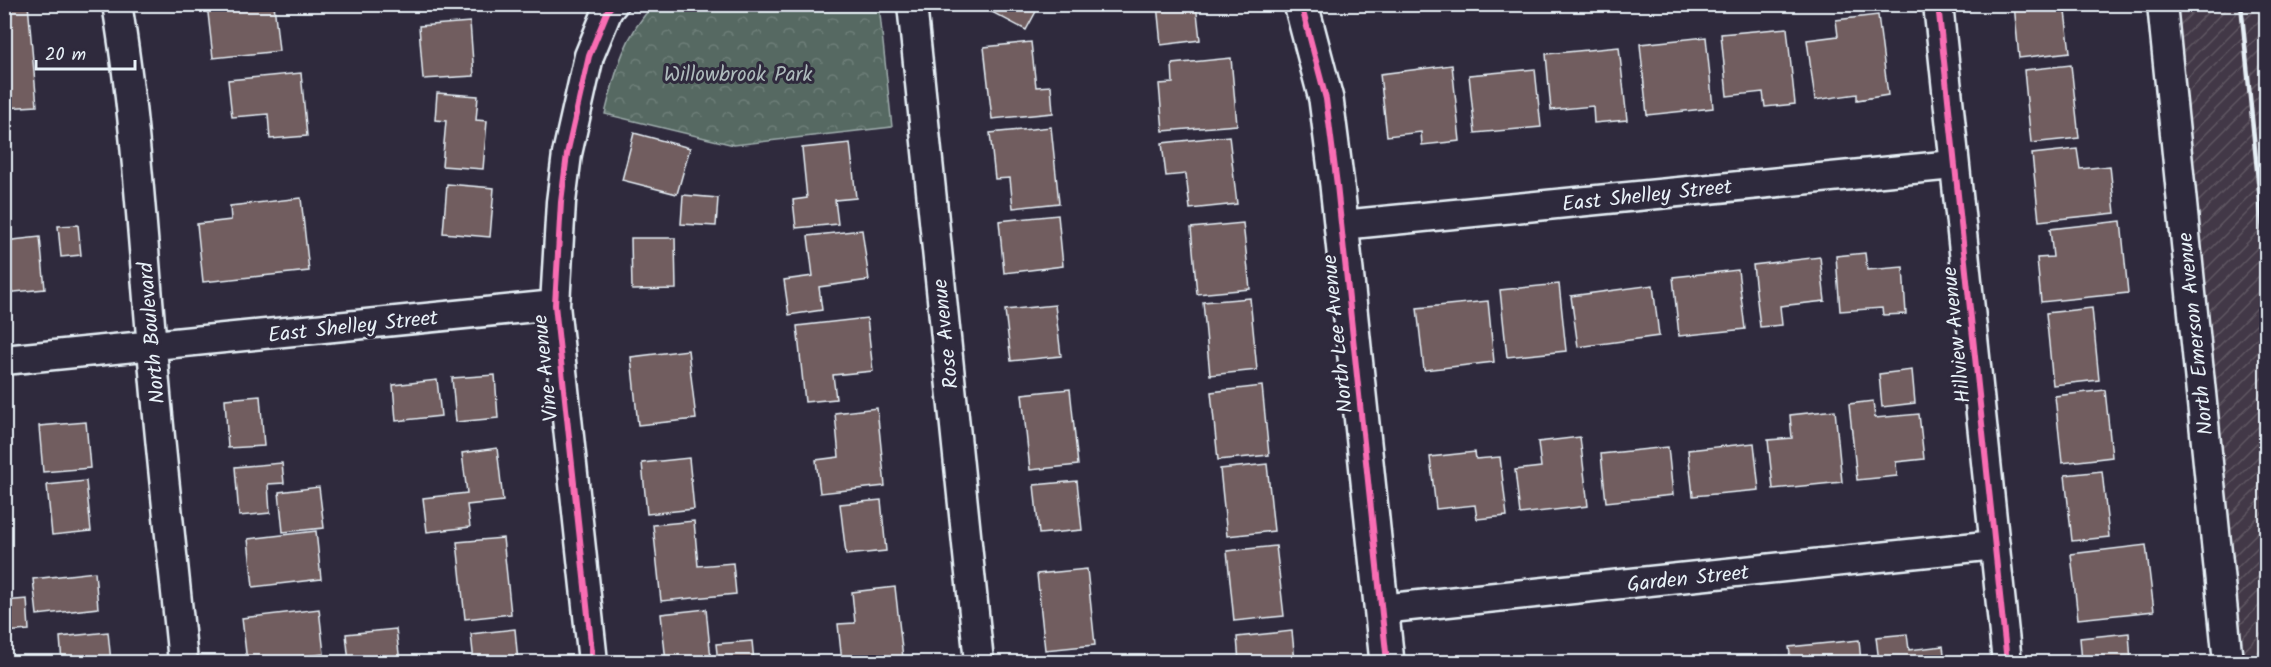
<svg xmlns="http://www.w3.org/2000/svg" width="2271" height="667" font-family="Kalam,sans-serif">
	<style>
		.industrial { fill: url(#industrial-furrows) }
		.forest { fill: url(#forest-crowns); stroke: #9fadad; stroke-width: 1.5 }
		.building { fill: #715d5e; stroke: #e8f1f8; stroke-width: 1.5 }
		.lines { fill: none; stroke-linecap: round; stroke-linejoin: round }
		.minor-casing { stroke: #e8f1f8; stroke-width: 33 }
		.tertiary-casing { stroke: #e8f1f8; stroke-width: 38 }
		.minor { stroke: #2f2a3d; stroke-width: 28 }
		.tertiary { stroke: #2f2a3d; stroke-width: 33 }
		.rail { stroke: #e8f1f8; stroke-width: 4.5 }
		.cycleway-casing { stroke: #2f2a3d; stroke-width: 10 }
		.cycleway { stroke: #f96db3; stroke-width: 6 }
		.labels { text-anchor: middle; stroke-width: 6; stroke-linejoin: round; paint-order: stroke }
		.park-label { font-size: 21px; fill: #aebbbc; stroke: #2f2a3d }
		.street-label { font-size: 21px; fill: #e8f1f8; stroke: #2f2a3d }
	</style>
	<defs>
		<pattern id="industrial-furrows" width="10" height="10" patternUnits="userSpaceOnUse" patternTransform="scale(1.5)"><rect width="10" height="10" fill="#433947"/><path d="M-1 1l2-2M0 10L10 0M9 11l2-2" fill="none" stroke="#5e5662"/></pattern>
		<pattern id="forest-crowns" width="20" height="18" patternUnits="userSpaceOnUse" patternTransform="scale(1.5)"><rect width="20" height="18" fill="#566962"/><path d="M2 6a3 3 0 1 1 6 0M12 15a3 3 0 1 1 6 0" fill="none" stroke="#6e7f79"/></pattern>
	</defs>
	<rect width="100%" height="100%" fill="#2f2a3d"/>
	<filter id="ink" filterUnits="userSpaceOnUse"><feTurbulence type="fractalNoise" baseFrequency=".0167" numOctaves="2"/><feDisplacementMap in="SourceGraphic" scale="12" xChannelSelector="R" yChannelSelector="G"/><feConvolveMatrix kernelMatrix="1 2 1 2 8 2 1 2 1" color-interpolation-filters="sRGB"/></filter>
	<g filter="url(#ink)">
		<!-- industrial -->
		<path class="industrial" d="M2162 5H2266V662H2229Z"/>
		<!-- forest -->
		<path class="forest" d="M654 5H879L892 127 734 145 605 114C615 74 624 34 654 5Z"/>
		<!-- building -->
		<path class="building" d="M4 4H28L37 106 4 108Z
			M207 4H274L279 51 213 58Z
			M991 4H1040L1026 30 988 10Z
			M1157 4H1196L1200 40 1161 45Z
			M2014 4H2064L2070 52 2019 58Z
			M1878 15 1888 95 1857 100V94L1815 100 1807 40 1838 36 1836 20Z
			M470 22 474 76 423 79 419 26Z
			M1787 28 1795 104 1765 107 1763 92 1727 96 1721 34Z
			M1706 37 1713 108 1647 115 1640 44Z
			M1031 42 1036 87 1051 86 1053 113 992 119 984 47Z
			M1619 47 1627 120 1594 123 1593 106 1551 110 1546 54Z
			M1231 58 1237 125 1163 131 1159 84 1173 83 1172 64Z
			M1452 65 1460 141 1422 145 1421 132 1387 136 1380 74Z
			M2071 65 2079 138 2031 143 2024 70Z
			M1535 69 1541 127 1475 133 1469 75Z
			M301 73 307 136 270 139 268 114 232 117 228 80Z
			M437 93 478 96 476 120 487 121 483 169 442 166 446 121 435 120Z
			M1051 127 1059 203 1013 208 1010 178 995 179 990 133Z
			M634 133 690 148 677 194 622 180Z
			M1229 136 1237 204 1190 209 1186 174 1166 176 1162 143Z
			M850 143 856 198 835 200 838 224 796 228 793 200 807 198 802 148Z
			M2077 149 2080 169 2110 166 2115 213 2039 221 2032 154Z
			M447 184 494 188 490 237 443 233Z
			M683 195 718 198 716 226 681 224Z
			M301 198 309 271 203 282 197 224 231 220 230 206Z
			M1058 215 1063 266 1004 273 999 221Z
			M2121 221 2128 293 2041 302 2037 258 2053 257 2050 229Z
			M1243 223 1250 289 1197 294 1191 228Z
			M78 225 81 255 61 257 58 226Z
			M862 230 869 280 819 287 822 310 789 315 784 280 813 276 808 236Z
			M40 237 45 289 4 293V241Z
			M631 238H675L676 289 632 290Z
			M1865 253 1867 270 1903 267 1906 314 1883 315 1882 308 1840 311 1836 256Z
			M1820 257 1825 301 1780 306 1782 325 1760 327 1753 265Z
			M1738 270 1745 329 1679 336 1673 277Z
			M1559 284 1566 351 1507 357 1500 290Z
			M1653 285 1659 336 1578 347 1571 296Z
			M1250 298 1257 370 1210 375 1203 302Z
			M1488 301 1494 362 1424 370 1417 308Z
			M1055 305 1061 356 1011 361 1005 310Z
			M2092 308 2099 380 2053 385 2046 313Z
			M867 318 873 371 833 375 836 399 805 402 797 326Z
			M688 350 696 419 638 425 631 357Z
			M1912 370 1915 403 1882 407 1879 374Z
			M495 375 498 418 456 422 452 378Z
			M437 380 441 416 396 421 393 385Z
			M1262 386 1269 455 1218 460 1211 392Z
			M1070 389 1078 465 1030 470 1022 394Z
			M2105 390 2112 457 2062 463 2055 396Z
			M260 396 264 446 228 448 225 399Z
			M1873 401 1875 418 1919 414 1924 459 1896 462 1897 476 1857 480 1849 404Z
			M877 408 885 486 820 493 816 460 839 457 835 413Z
			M1835 410 1842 482 1773 489 1768 440 1792 438 1790 415Z
			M86 422 90 468 43 472 39 426Z
			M1580 437 1588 506 1520 514 1515 470 1541 467 1538 442Z
			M1754 443 1759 490 1693 496 1688 450Z
			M1668 447 1673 495 1606 502 1601 454Z
			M497 448 503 501 467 505 470 527 427 532 423 498 467 493 462 453Z
			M1475 452 1476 459 1500 457 1507 516 1477 519 1475 505 1436 509 1430 457Z
			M689 458 694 509 647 514 642 463Z
			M282 463 284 483 268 484 270 513 239 516 235 467Z
			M1267 464 1274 531 1227 536 1220 469Z
			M2102 471 2109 537 2072 541 2065 475Z
			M86 481 91 531 52 535 47 485Z
			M1077 481 1082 530 1039 534 1034 485Z
			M319 487 324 528 283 532 279 492Z
			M881 500 886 551 846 555 840 504Z
			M694 521 698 566 733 563 736 594 661 601 653 525Z
			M316 531 321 579 253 587 248 539Z
			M503 538 511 614 465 619 457 542Z
			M2146 545 2154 611 2078 619 2071 554Z
			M1276 546 1284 616 1234 621 1227 551Z
			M1087 569 1095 645 1045 650 1037 574Z
			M95 572 98 608 37 615 33 579Z
			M895 587 903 658 842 662 838 624 855 623 852 592Z
			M27 599 29 630 4 632V601Z
			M319 609 324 654 247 662 242 618Z
			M706 609 711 659 666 662 661 614Z
			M396 629 400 662H349L346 634Z
			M515 629 518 662H474L471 634Z
			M1292 631 1295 662H1239L1237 637Z
			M108 632 111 662H62L60 637Z
			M2129 633 2131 662H2082L2080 638Z
			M1907 634 1909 650 1943 646 1945 662H1879L1876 637Z
			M1859 640 1861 662H1791L1789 647Z
			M752 641 754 662H718L716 644Z
			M1778 656 1779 662H1715Z
			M1093 659 1094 662H1058Z"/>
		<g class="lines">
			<!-- minor casing -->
			<g class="minor-casing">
				<path id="minor" d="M117 4C136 118 142 233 152 347 160 452 173 557 183 662
					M912 4 979 662
					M1938 4 2007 662
					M2162 4 2228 662
					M1342 225 1953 165
					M4 360 555 305
					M1381 609 1995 545
					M593 662 555 305 561 202 567 154 589 56 608 10 613 4"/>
			</g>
			<!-- tertiary casing -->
			<g class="tertiary-casing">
				<path id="tertiary" d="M1301 4 1326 99 1337 185 1387 662"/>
			</g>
			<!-- minor -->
			<use href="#minor" class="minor"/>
			<!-- tertiary -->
			<use href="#tertiary" class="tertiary"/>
			<!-- rail -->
			<path class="rail" d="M2241 4 2266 263"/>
			<!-- cycleway casing -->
			<g class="cycleway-casing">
				<path id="cycleway" d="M1301 4 1326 99 1337 185 1387 662
					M1938 4 2007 662
					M593 662 555 305 561 202 567 154 589 56 608 10 613 4"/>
			</g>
			<!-- cycleway -->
			<use href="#cycleway" class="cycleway"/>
		</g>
	</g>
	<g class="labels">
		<!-- park labels -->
		<g class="park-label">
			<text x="738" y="81">Willowbrook Park</text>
		</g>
		<!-- street labels -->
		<g class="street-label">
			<text transform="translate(1647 195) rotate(-6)" y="7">East Shelley Street</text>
			<text transform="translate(353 326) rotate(-6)" y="7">East Shelley Street</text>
			<text transform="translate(151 333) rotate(-95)" y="7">North Boulevard</text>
			<text transform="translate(945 334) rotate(-96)" y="7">Rose Avenue</text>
			<text transform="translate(1337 334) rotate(-96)" y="7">North Lee Avenue</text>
			<text transform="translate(2195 334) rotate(-96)" y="7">North Emerson Avenue</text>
			<text transform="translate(1956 335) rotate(-96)" y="7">Hillview Avenue</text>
			<text transform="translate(545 368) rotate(-96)" y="7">Vine Avenue</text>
			<text transform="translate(1688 578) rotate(-6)" y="7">Garden Street</text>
		</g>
	</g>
	<!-- margin -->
	<rect width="2271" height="667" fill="none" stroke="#2f2a3d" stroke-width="24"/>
	<rect x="12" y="12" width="2247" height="643" fill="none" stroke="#e8f1f8" stroke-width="2" filter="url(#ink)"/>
	<!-- scale -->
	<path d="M36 60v9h99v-9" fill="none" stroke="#e8f1f8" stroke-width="3"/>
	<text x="45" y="60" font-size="18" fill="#e8f1f8" stroke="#2f2a3d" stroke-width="4.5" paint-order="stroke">20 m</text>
</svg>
